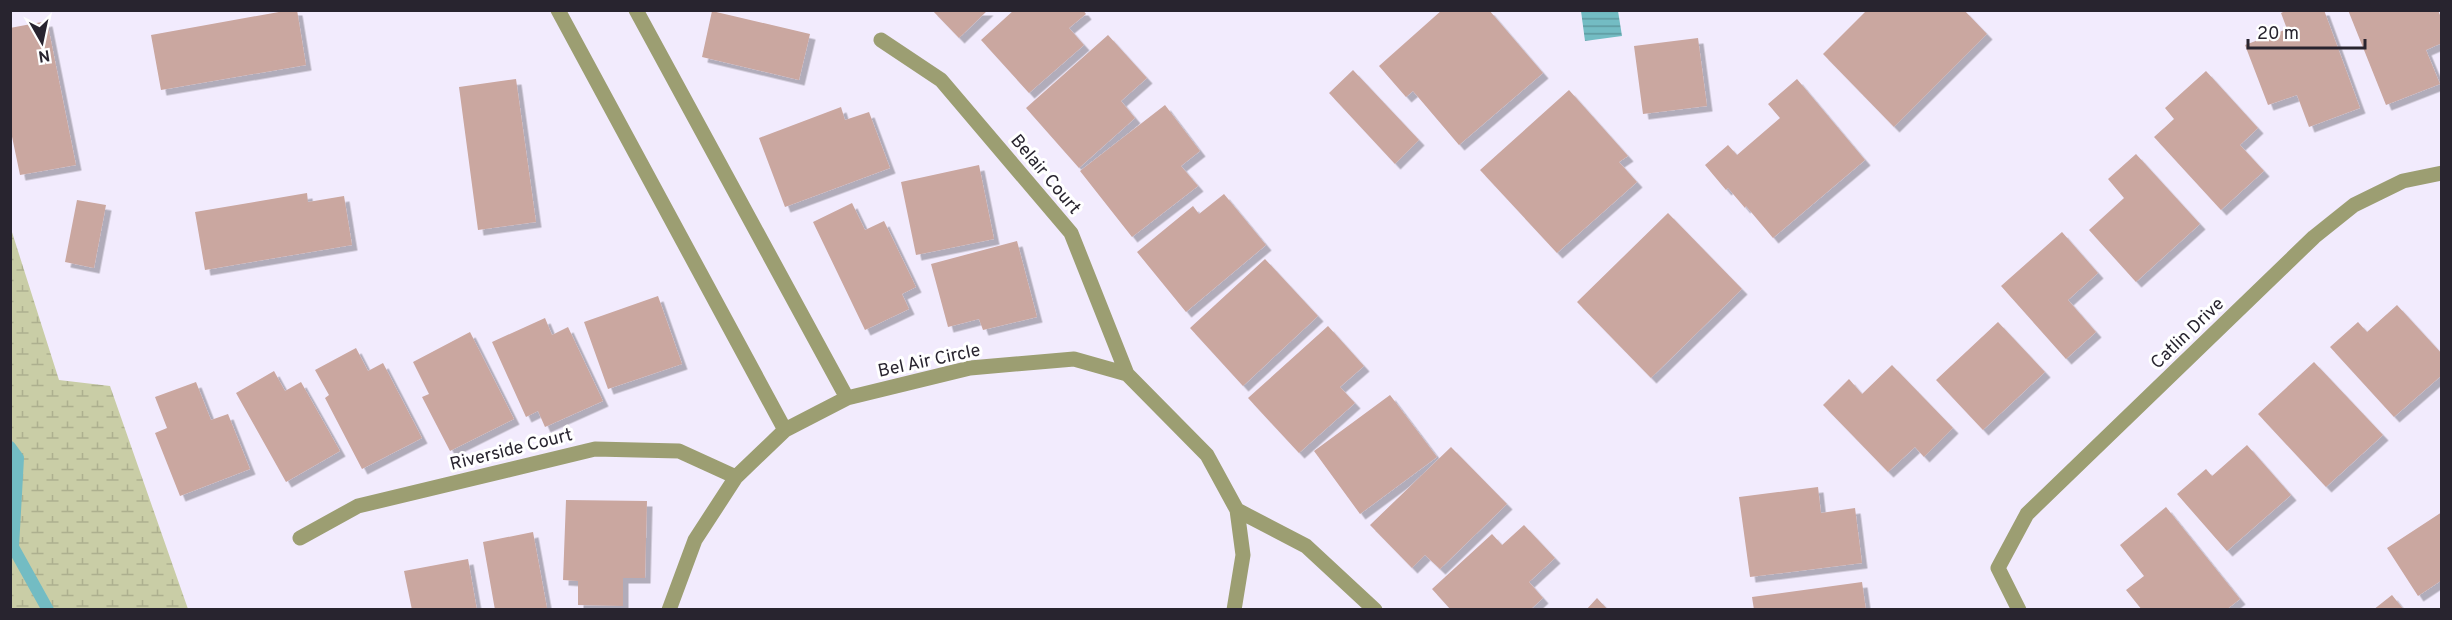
<svg xmlns="http://www.w3.org/2000/svg" width="2452" height="620" font-family="Overpass,sans-serif">
	<style>
		.wetland { fill: url(#wetland-marsh) }
		.water { fill: url(#water-rules) }
		.lines { fill: none; stroke-linecap: round; stroke-linejoin: round }
		.stream { stroke: #73bcc3; stroke-width: 12 }
		.building { fill: #caa7a0; filter: url(#shadow) }
		.minor { stroke: #9c9e72; stroke-width: 15 }
		.labels { text-anchor: middle; stroke-width: 6; stroke-linejoin: round; paint-order: stroke }
		.street-label { font-size: 18px; fill: #28242f; stroke: #fff }
	</style>
	<defs>
		<pattern id="wetland-marsh" width="20" height="14" patternUnits="userSpaceOnUse" patternTransform="scale(1.5)"><rect width="20" height="14" fill="#c9cda6"/><path d="M1 5h8M5 5V1M11 12h8M15 12V8" fill="none" stroke="#adb08f"/></pattern>
		<pattern id="water-rules" width="6" height="5" patternUnits="userSpaceOnUse" patternTransform="scale(1.5)"><rect width="6" height="5" fill="#73bcc3"/><path d="M0 2.5h6" fill="none" stroke="#5e999f"/></pattern>
		<filter id="shadow"><feDropShadow dx="5.5" dy="5.5" stdDeviation="0" flood-color="#0004"/></filter>
	</defs>
	<rect width="100%" height="100%" fill="#f2ebfd"/>
	<!-- wetland -->
	<path class="wetland" d="M11 229 59 380 110 386 188 609H11Z"/>
	<!-- water -->
	<path class="water" d="M1581 11H1618L1622 36 1585 41Z"/>
	<g class="lines">
		<!-- stream -->
		<path class="stream" d="M10 447 18 458 13 547 48 610"/>
	</g>
	<!-- building -->
	<path class="building" d="M290 10H297L306 65 161 90 151 35Z
		M932 10H988L959 38Z
		M1014 10H1083L1086 14 1069 28 1084 45 1029 93 981 40Z
		M1442 10H1489L1543 73 1459 145 1413 91 1406 97 1379 66Z
		M1867 10H1964L1987 34 1894 127 1823 54Z
		M2287 10H2324L2360 108 2309 127 2297 95 2268 105 2245 45 2287 29 2281 13Z
		M2348 10H2438L2442 20V43L2426 50 2440 84 2386 105Z
		M712 11 810 34 799 80 702 57Z
		M47 21 76 165 20 175 10 127V28Z
		M1108 35 1147 78 1121 101 1135 118 1079 168 1026 108Z
		M1698 38 1707 106 1643 114 1634 46Z
		M1353 70 1419 140 1395 164 1329 93Z
		M2206 71 2258 128 2240 145 2264 171 2221 210 2154 137 2174 119 2165 108Z
		M516 79 536 222 478 230 459 87Z
		M1797 79 1865 160 1773 238 1746 206 1745 208 1728 188 1726 190 1705 165 1728 145 1737 155 1780 118 1768 104Z
		M1569 90 1628 156 1619 162 1637 182 1557 253 1480 170Z
		M1165 105 1200 151 1181 166 1198 186 1132 237 1080 171Z
		M841 107 845 120 869 112 890 168 785 207 759 138Z
		M2136 154 2200 224 2136 282 2089 230 2124 198 2108 179Z
		M979 165 994 239 916 255 901 182Z
		M307 193 308 202 344 196 352 245 205 270 195 212Z
		M1224 194 1266 245 1186 312 1137 252 1193 206 1199 214Z
		M77 200 106 205 94 268 65 262Z
		M852 203 865 230 884 221 916 287 902 294 909 309 865 330 813 222Z
		M1668 213 1742 289 1651 378 1577 302Z
		M2062 232 2098 273 2068 300 2096 332 2066 359 2001 286Z
		M1017 241 1037 317 983 330 979 319 948 327 931 264Z
		M1265 259 1318 316 1243 386 1190 328Z
		M658 296 682 364 608 389 584 322Z
		M2397 305 2442 354V375L2394 417 2330 347 2358 322 2367 332Z
		M545 318 552 335 568 327 603 401 545 427 538 411 526 417 492 342Z
		M1998 322 2045 372 1983 430 1936 380Z
		M1328 326 1364 366 1340 387 1355 403 1299 453 1248 398Z
		M470 332 514 419 450 451 422 397 429 394 413 362Z
		M356 348 368 371 383 363 422 438 362 469 325 398 329 395 315 370Z
		M2314 362 2383 435 2326 487 2258 414Z
		M1892 365 1953 428 1924 457 1915 447 1888 472 1823 405 1849 379 1862 394Z
		M274 371 285 391 301 382 340 451 286 482 236 393Z
		M196 382 211 420 228 414 250 469 180 496 155 433 167 428 155 397Z
		M1390 395 1437 457 1360 514 1314 451Z
		M2247 445 2291 495 2227 551 2177 494 2206 469 2212 476Z
		M1451 447 1507 504 1440 569 1425 555 1412 568 1370 525Z
		M1818 487 1821 513 1855 508 1862 563 1750 577 1739 497Z
		M566 500 647 501 645 578H623V606L578 605V581L563 580Z
		M2166 507 2240 599 2226 610H2142L2126 590 2144 576 2120 545Z
		M2442 512V580L2418 596 2387 548Z
		M1524 525 1555 558 1529 582 1543 598 1530 610H1451L1432 589 1492 534 1502 545Z
		M533 532 547 608 495 610 483 542Z
		M468 559 477 610H412L404 571Z
		M1862 582 1866 610H1754L1752 597Z
		M2392 595 2404 610H2373Z
		M1597 598 1608 610H1586Z"/>
	<g class="lines">
		<!-- minor -->
		<path class="minor" d="M558 10 785 430
			M636 10 847 398
			M881 40 941 80 1071 233 1127 374
			M1237 510 1306 546 1375 610
			M300 538 358 506 595 449 679 451 736 477
			M669 610 695 540 736 477 785 430 847 398 970 368 1074 359 1127 374 1207 455 1237 510 1243 555 1234 610
			M2019 610 1998 568 2027 514 2314 237 2354 205 2403 181 2442 173"/>
	</g>
	<g class="labels">
		<!-- street labels -->
		<g class="street-label">
			<text transform="translate(1046 174) rotate(50)" y="6">Belair Court</text>
			<text transform="translate(2187 333) rotate(-44)" y="6">Catlin Drive</text>
			<text transform="translate(929 360) rotate(-12)" y="6">Bel Air Circle</text>
			<text transform="translate(511 449) rotate(-14)" y="6">Riverside Court</text>
		</g>
	</g>
	<!-- border -->
	<rect width="2452" height="620" fill="none" stroke="#28242f" stroke-width="24"/>
	<!-- north arrow -->
	<g transform="translate(42 42) rotate(171)" stroke="#ffffff" stroke-width="4.5" paint-order="stroke">
	<path d="M0-4.5L10 22L0 15L-10 22Z" fill="#28242f"/>
	<text y="-9" font-size="16" font-weight="bold" text-anchor="middle" fill="#28242f">N</text>
	</g>
	<!-- scale -->
	<path d="M2248 39v9h117v-9" fill="none" stroke="#28242f" stroke-width="3"/>
	<text x="2257" y="39" font-size="18" fill="#28242f" stroke="#ffffff" stroke-width="4.5" paint-order="stroke">20 m</text>
</svg>
